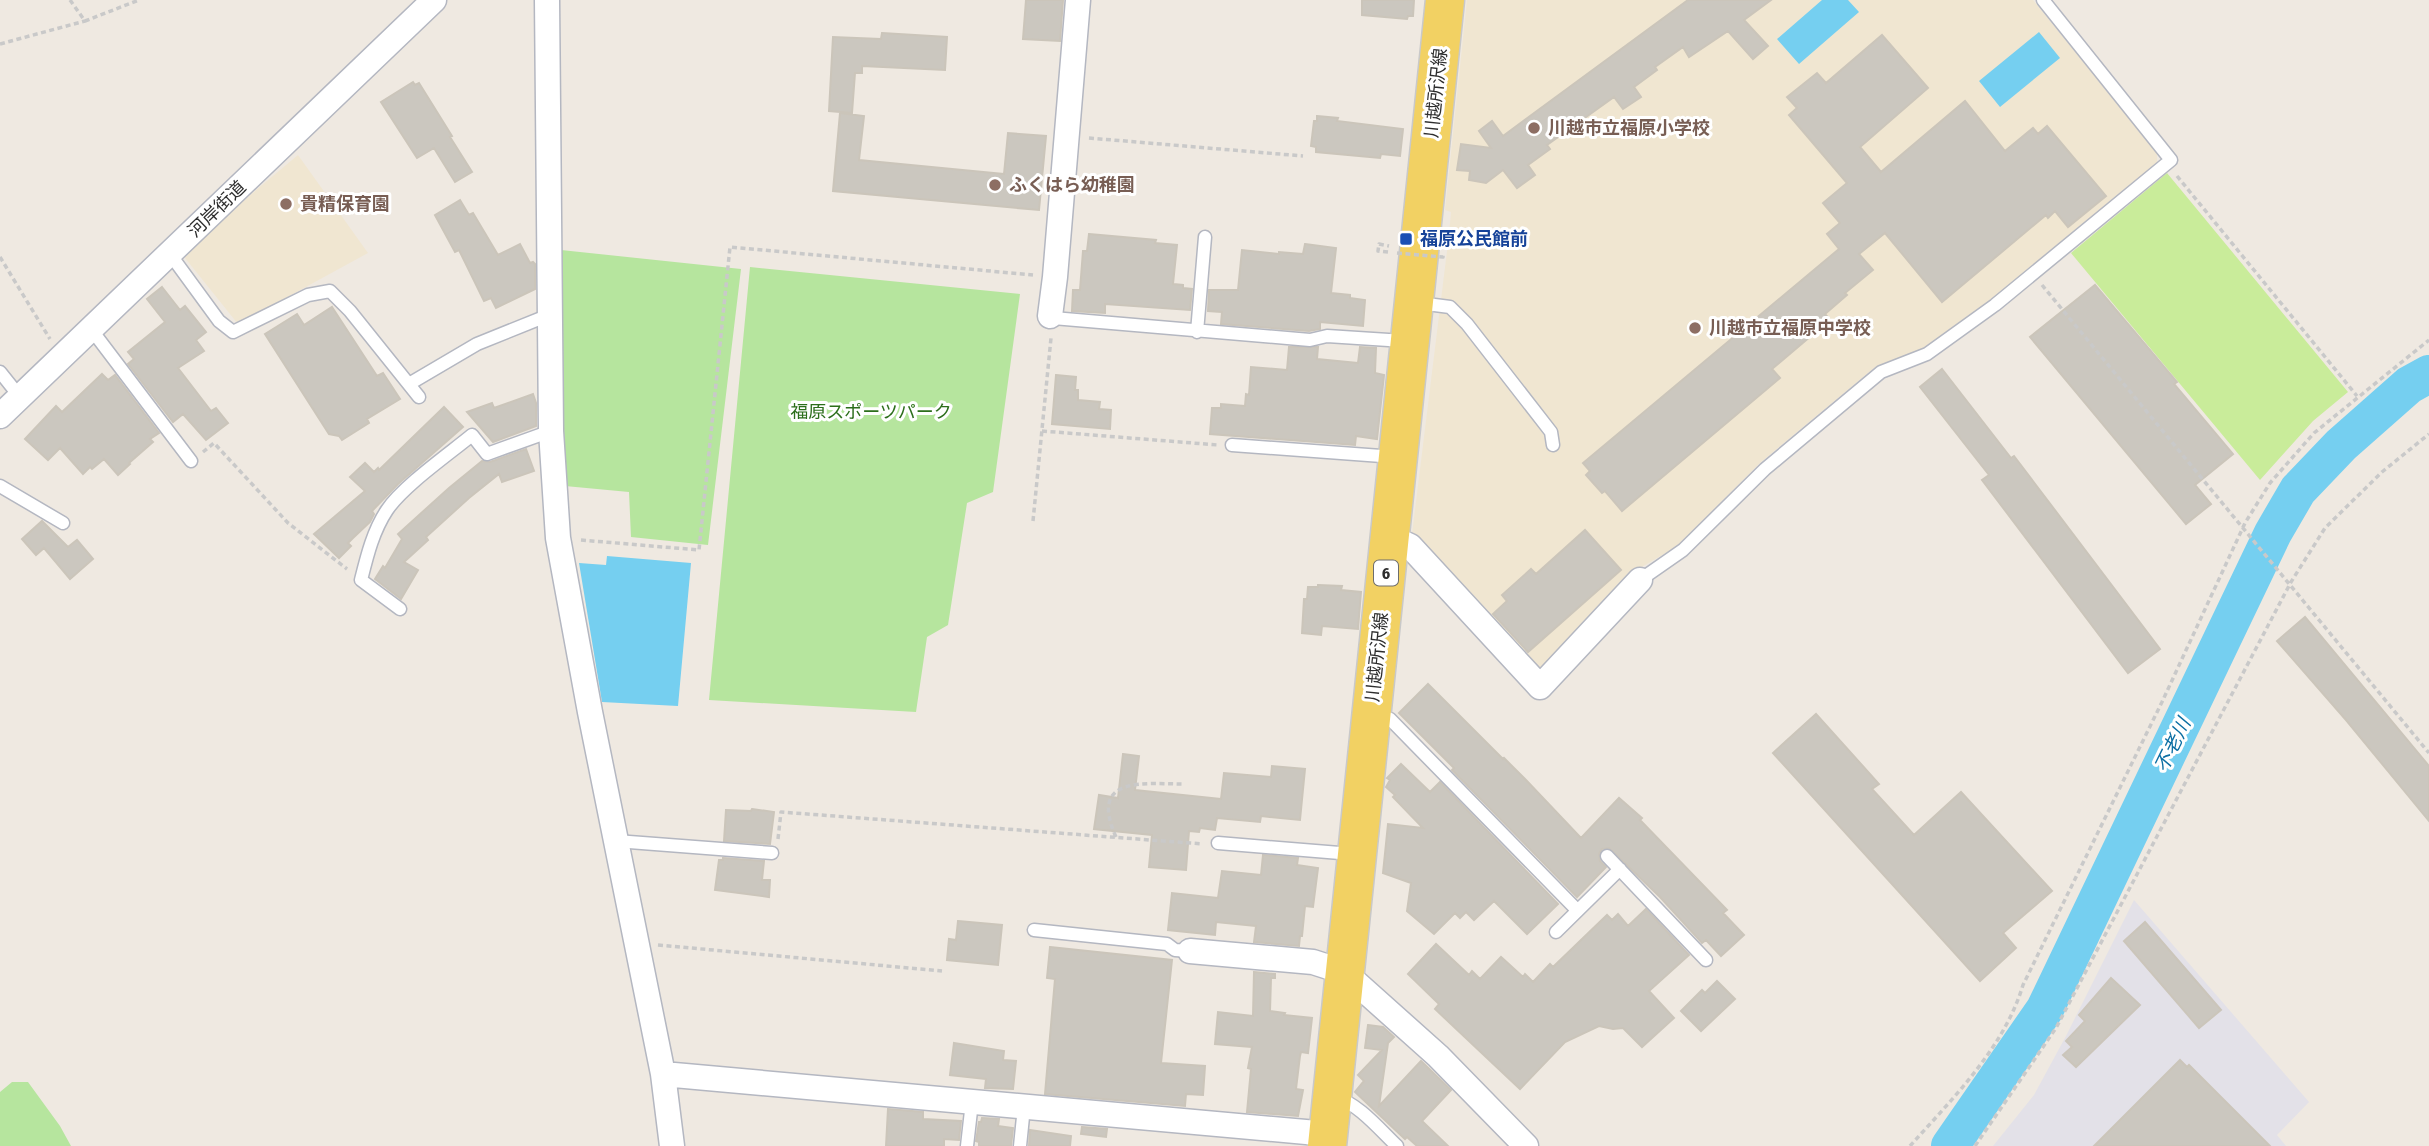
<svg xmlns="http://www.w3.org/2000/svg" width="2429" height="1146" font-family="'Fira Sans Condensed','Noto Sans JP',sans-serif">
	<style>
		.industrial { fill: #e3e1e8 }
		.education { fill: #f0e6d1 }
		.green { fill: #b6e59e }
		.pitch { fill: #c9ec9a }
		.water { fill: #75cff0 }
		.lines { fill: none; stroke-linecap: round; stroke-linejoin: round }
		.river { stroke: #75cff0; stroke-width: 38 }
		.building { fill: #cbc7bf; stroke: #cbc5ba; stroke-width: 2 }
		.lane-casing { stroke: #b4b7c1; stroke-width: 15 }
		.street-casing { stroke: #b4b7c1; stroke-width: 27 }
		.primary-casing { stroke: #c9c9c9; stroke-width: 41 }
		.path { stroke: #c9c9c9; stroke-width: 3.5; stroke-dasharray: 5 3.5; stroke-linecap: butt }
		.lane { stroke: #fff; stroke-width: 12 }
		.street { stroke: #fff; stroke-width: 24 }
		.primary { stroke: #f2d163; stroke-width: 38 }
		.path-bridge { stroke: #c9c9c9; stroke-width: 3.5; stroke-dasharray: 5 3.5; stroke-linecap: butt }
		.education-dot { fill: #8d6e63; stroke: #fff; stroke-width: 2.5 }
		.transit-dot { fill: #1a4fb4; stroke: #fff; stroke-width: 2.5 }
		.labels { text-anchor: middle; stroke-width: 6; stroke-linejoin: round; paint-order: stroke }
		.shield { fill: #fff; stroke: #6d6d6d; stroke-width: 2 }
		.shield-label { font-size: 16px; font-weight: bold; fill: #2e2e2e }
		.street-label { font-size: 18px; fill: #2e2e2e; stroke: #fff }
		.education-label { font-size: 18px; font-weight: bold; fill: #785e54; stroke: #fff; text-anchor: start }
		.transit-label { font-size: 18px; font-weight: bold; fill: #164399; stroke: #fff; text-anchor: start }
		.park-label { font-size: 18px; fill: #2c6e1b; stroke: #fff }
		.water-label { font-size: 19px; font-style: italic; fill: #0d6fa3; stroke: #fff }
	</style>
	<rect width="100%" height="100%" fill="#efe9e1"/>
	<!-- industrial -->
	<path class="industrial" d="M2134 900 2309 1102 2277 1135 2286 1146H1993L2034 1095 2066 1036Z"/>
	<!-- education -->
	<path class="education" d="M1467 0H2033L2157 153V163L1988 303 1922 350 1874 368 1761 462 1676 547 1633 572 1543 670H1534L1412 534 1449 235 1451 212 1445 210Z
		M298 155 368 253 238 324 181 253Z"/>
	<!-- green -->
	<path class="green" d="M561 250 741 269 708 545 631 537 629 492 565 486Z
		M750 267 1020 294 993 492 967 503 948 625 927 637 916 712 709 700Z
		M12 1082H28L60 1126 71 1146H0V1092Z"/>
	<!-- pitch -->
	<path class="pitch" d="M2167 173 2348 392 2313 421 2260 480 2071 253Z"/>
	<!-- water -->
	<path class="water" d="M1822 0H1848L1859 12 1799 64 1777 39Z
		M2039 32 2060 58 2000 107 1979 81Z
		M607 556 691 563 678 706 602 702 579 563 606 565Z"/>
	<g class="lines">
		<!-- river -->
		<path class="river" d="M1950 1146 2045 1009 2273 533 2298 490 2341 445 2409 385 2429 374"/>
	</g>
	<!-- building -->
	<path class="building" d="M1026 0H1063L1060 41 1023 39Z
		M1362 0H1414L1413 16H1408L1407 19 1362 15Z
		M1688 0H1771L1744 20 1768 46 1753 59 1728 31 1689 57 1683 47 1655 67 1657 70 1634 87 1641 97 1623 109 1614 97 1547 145 1550 149 1528 165 1535 175 1517 188 1503 170 1486 183 1469 180 1470 171 1457 170 1461 144 1491 148 1479 131 1492 121 1503 136Z
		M882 33 947 37 945 70 862 66V73H855L852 113 829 111 833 37 881 39Z
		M1882 35 1928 88 1860 147 1881 172 1965 101 2005 151 2033 128 2038 134 2047 126 2106 196 2068 227 2055 211 2048 218 2046 215 1942 302 1885 233 1859 254 1873 270 1845 293 1847 295 1825 314 1830 320 1772 369 1780 378 1622 511 1605 491 1602 493 1586 475 1590 471 1583 463 1839 249 1827 234 1840 223 1823 203 1847 183 1789 115 1797 108 1787 97 1817 73 1826 83Z
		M413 82 415 85 419 83 452 136 450 137 472 172 455 182 434 148 417 158 381 102Z
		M840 113 864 116 859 160 1004 174 1008 133 1046 136 1039 210 833 191Z
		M1317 116 1338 118 1337 121 1403 129 1400 156 1381 154 1380 158 1316 152V147L1311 146 1314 121H1317Z
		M460 200 469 215 473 213 498 255 520 244 530 263 533 262 535 264V289L496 308 491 298 484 301 459 250 455 252 435 215Z
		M1089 234 1156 240 1155 243 1177 245 1173 284 1183 285V288L1192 289 1190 310 1105 304V313L1072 311 1073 290H1080L1083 251H1087Z
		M1305 244 1336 248 1331 293 1350 295V298L1365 300 1363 326 1320 322V329L1309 331 1221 324 1222 312 1208 311 1209 290H1238L1242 250 1279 254V252L1303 254Z
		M2095 285 2177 382 2174 384 2233 454 2195 485 2211 504 2186 524 2030 337Z
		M162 287 180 310 185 306 206 332 196 340 204 351 178 368 211 411 216 408 228 423 206 440 183 414 173 422 128 364 134 359 128 352 165 322 147 299Z
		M332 307 377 376 383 373 400 399 367 419 369 423 342 440 339 436 329 434 265 334 297 314 304 325Z
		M1289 347H1318L1317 359 1358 363 1360 347 1376 348 1375 373 1384 375 1377 439 1356 436 1355 445 1210 434 1212 408H1221V404L1245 406 1246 394 1249 395 1251 367 1287 370Z
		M1942 369 2011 458 2014 456 2160 649 2128 673 1982 480 1989 475 1920 387Z
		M102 374 108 380 115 375 159 433 150 439 153 442 129 463 130 464 118 475 104 459 92 469 90 467 83 474 60 448 48 460 25 439 56 406 62 412Z
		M1056 375 1076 377 1075 390H1078V400L1100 402 1099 409 1111 410 1110 429 1052 424Z
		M533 394 536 403V426L493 442 467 412 492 403 494 408Z
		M444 407 463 427 398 484 372 511 374 514 370 522 353 538 348 543 351 546 339 558 314 534 365 491 350 477 365 463 374 472 378 468 379 470Z
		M526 449 534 471 502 482 499 474 469 498 426 537 428 540 404 562 418 570 401 599 375 579 383 566 385 568 402 539 398 534 449 488 482 461 490 462Z
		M42 521 68 547 77 540 93 559 70 579 44 548 36 555 22 539Z
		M1585 530 1621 570 1528 652 1493 614 1507 601 1502 595 1531 569 1536 574Z
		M1318 585 1342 586 1341 590 1361 592 1358 629 1322 626 1321 635 1302 633 1304 599H1307L1308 587H1318Z
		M2305 617 2429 766V821L2346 720 2277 641Z
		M1428 684 1503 759 1504 758 1526 780 1581 838 1619 798 1642 818 1640 820 1727 910 1723 913 1744 935 1721 956 1706 940 1702 943 1660 897 1609 848 1602 849 1599 854 1600 861 1606 867 1577 897 1452 770 1454 768 1399 713Z
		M1816 714 1879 784 1872 789 1914 835 1961 792 2052 891 2003 933 2016 948 1980 981 1773 753Z
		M1123 754 1139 756 1135 790 1221 799 1224 773 1271 777 1272 766 1305 769 1300 820 1261 816 1260 822 1217 818 1215 830 1200 828 1199 832 1189 831 1186 870 1149 867 1152 835 1094 829 1099 795 1118 798Z
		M1401 764 1430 792 1440 782 1558 904 1527 934 1494 901 1474 920 1466 912 1460 918 1455 913 1434 934 1407 911 1411 883 1383 873 1388 824 1423 828 1393 797 1395 795 1386 787 1390 780 1387 778Z
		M752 809 774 812 770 844 724 841 726 810 751 811Z
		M1263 855 1298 858 1297 865 1318 868 1313 907 1305 906 1302 936H1300L1299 946 1254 942 1256 926 1216 922 1215 935 1168 930 1172 893 1218 898 1222 871 1261 875Z
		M723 858 764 861 762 880H770L769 897 715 890 719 860H723Z
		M1646 909 1689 955 1649 991 1674 1018 1642 1047 1623 1028 1613 1029 1599 1026 1565 1042 1520 1089 1435 1009 1439 1004 1408 974 1436 944 1469 975 1472 971 1480 979 1501 957 1523 977 1525 974 1533 982 1550 964 1553 967 1607 915 1612 920 1618 914 1628 926Z
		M958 921 1002 925 998 965 947 960 949 939 956 940Z
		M2145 922 2221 1010 2199 1028 2124 941Z
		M1050 947 1172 960 1161 1063 1205 1066 1203 1095 1186 1094 1185 1106 1045 1094 1055 979 1047 978Z
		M1254 972 1275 974V978H1271L1270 1011 1285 1013 1284 1015 1312 1018 1308 1053 1301 1052 1300 1056 1296 1089 1303 1090 1298 1116 1247 1112 1251 1069 1248 1068 1252 1047 1215 1044 1218 1012 1253 1016Z
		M2111 978 2140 1005 2076 1067 2063 1055 2072 1047 2066 1041 2085 1021 2079 1015Z
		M1717 981 1735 999 1701 1031 1681 1011 1702 990 1705 993Z
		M1368 1025 1383 1027 1394 1037 1388 1043 1379 1106 1421 1061 1451 1090 1422 1121 1448 1146H1417L1407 1137 1405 1139 1355 1092 1364 1081 1358 1075 1382 1050 1365 1048Z
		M954 1043 1004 1051 1003 1060 1016 1061 1013 1089 985 1088 986 1079 950 1075Z
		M2180 1060 2187 1067 2189 1065 2270 1146H2094Z
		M888 1109 923 1112V1119L961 1121 959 1140 944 1139V1146H886Z
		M982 1118 999 1119 998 1126 1013 1128 1011 1146H979V1142L976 1141 979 1122H981Z
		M1082 1127 1107 1129 1106 1137 1081 1134Z
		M1030 1130 1071 1136 1070 1146H1029Z"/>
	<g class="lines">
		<!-- lane casing -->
		<g class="lane-casing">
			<path id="lane" d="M170 254 219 321 233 332 308 295 330 291 350 311 419 397
				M1419 303 1450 307 1467 324 1551 432 1553 445
				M1050 316 1053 318 1310 340 1327 336 1404 341
				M91 329 191 461
				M1197 332 1205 237
				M0 372 20 397
				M409 384 477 344 549 315
				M1232 445 1395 457
				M0 486 63 523
				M1640 580 1683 550 1765 469 1881 372 1927 354 1995 305 2171 160 2043 0
				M400 609 361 580C367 556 373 531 387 510 403 486 449 454 472 435L487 454 551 431
				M1376 714 1390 719 1577 910
				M616 841 772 853
				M1218 843 1352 854
				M1607 856 1706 960
				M1034 930 1167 944 1175 950 1190 951
				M1556 932 1620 869
				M1336 1098C1357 1102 1381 1131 1397 1146
				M967 1146 972 1102
				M1020 1146 1024 1107"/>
		</g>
		<!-- street casing -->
		<g class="street-casing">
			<path id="street" d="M547 0 551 431 558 538 590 712 663 1074 672 1146
				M1050 316 1055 277 1078 0
				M0 416 434 0
				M1389 540 1399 541 1410 546 1540 687 1640 580
				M1190 951 1313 962 1344 972 1438 1056 1526 1146
				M663 1074 1328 1134"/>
		</g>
		<!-- primary casing -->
		<g class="primary-casing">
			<path id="primary" d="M1327 1146 1445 0"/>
		</g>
		<!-- path -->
		<path class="path" d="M70 0 85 21 139 0
			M0 44 85 21
			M1089 138 1303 156
			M2177 176 2357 396
			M1388 252 1378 251 1379 244 1389 246
			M0 257 50 339
			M2042 285 2429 753
			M1042 431 1218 445
			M203 452 214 443 288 523 347 569
			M1033 521 1051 338
			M581 540 699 550 730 247 1033 275
			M1116 837C1088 775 1144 784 1184 784
			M778 839 781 812 1203 844
			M658 945 942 971
			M1910 1146C1953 1098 2004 1048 2023 985L2162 702 2245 523 2270 483 2314 433 2429 340
			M1975 1146 2056 1028 2291 582 2325 528 2382 472 2429 434"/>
		<!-- lane -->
		<use href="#lane" class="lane"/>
		<!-- street -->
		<use href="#street" class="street"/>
		<!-- primary -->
		<use href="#primary" class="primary"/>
		<!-- path-bridge -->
		<path class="path-bridge" d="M1397 253 1443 257V254"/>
	</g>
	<!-- markers -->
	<g class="education-dot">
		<circle cx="1534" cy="128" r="7"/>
		<circle cx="995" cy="185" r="7"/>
		<circle cx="286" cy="204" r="7"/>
		<circle cx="1695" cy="328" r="7"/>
	</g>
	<rect class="transit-dot" x="1399" y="232" width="14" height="14" rx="3.5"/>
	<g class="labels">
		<!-- shield labels -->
		<rect class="shield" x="1374" y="560.5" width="24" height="25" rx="5"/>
		<g class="shield-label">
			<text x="1386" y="579">6</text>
		</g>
		<!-- street labels -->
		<g class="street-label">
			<text transform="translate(1436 93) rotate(-84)" y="6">川越所沢線</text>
			<text transform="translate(217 209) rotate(-44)" y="6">河岸街道</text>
			<text transform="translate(1377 657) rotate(-84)" y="6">川越所沢線</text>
		</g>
		<!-- education labels -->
		<g class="education-label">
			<text x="1548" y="134">川越市立福原小学校</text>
			<text x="1009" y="191">ふくはら幼稚園</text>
			<text x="300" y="210">貴精保育園</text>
			<text x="1709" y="334">川越市立福原中学校</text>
		</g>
		<!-- transit labels -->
		<g class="transit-label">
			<text x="1420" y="245">福原公民館前</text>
		</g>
		<!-- park labels -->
		<g class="park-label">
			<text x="871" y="418">福原スポーツパーク</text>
		</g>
		<!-- water labels -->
		<g class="water-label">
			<text transform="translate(2172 745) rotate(-64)" y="7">不老川</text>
		</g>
	</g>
</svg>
